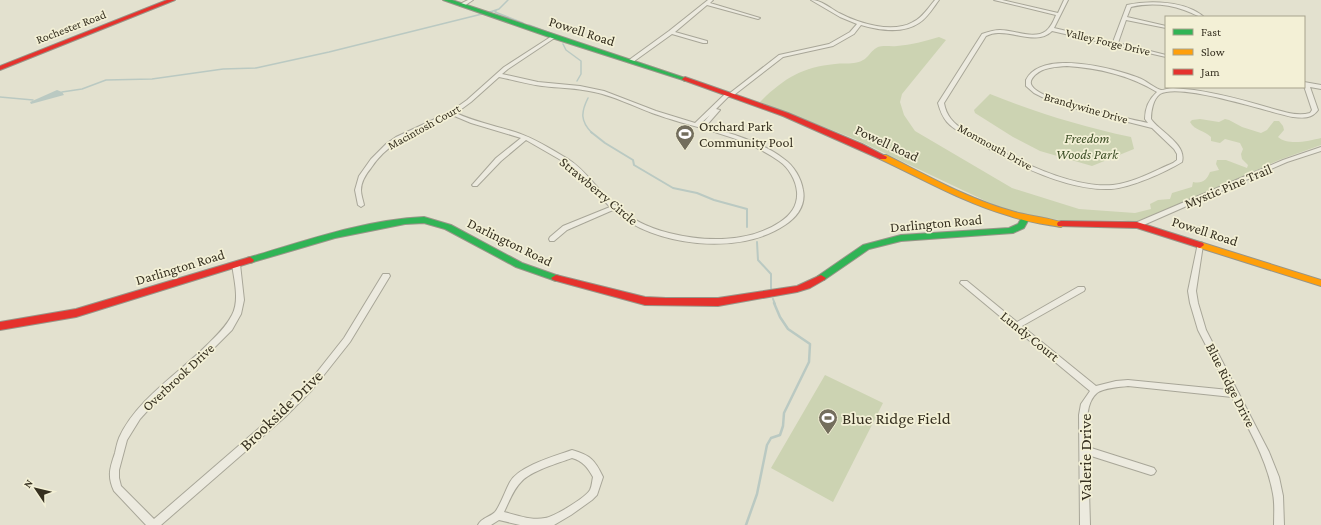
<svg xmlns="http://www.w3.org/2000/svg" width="1321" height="525" font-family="'Crimson Pro',serif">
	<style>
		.green { fill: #ccd3b2 }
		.water { fill: #bac9c2 }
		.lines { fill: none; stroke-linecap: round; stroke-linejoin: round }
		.stream-far2 { stroke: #bac9c2; stroke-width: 1.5 }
		.stream-far1 { stroke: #bac9c2; stroke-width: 2 }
		.stream { stroke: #bac9c2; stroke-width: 2.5 }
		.street-casing { stroke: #a8a698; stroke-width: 2 }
		.fast-casing { stroke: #989588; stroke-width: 2 }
		.slow-casing { stroke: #989588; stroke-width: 2 }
		.jam-casing { stroke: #989588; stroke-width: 2 }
		.street { fill: #eceadf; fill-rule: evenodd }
		.fast { fill: #30b455; fill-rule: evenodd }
		.slow { fill: #ff9f0a; fill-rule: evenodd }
		.jam { fill: #e5322d; fill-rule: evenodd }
		.labels { text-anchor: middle; stroke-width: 3.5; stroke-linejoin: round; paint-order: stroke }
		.far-street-label { font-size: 12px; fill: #363020; stroke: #f3f0d6 }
		.street-label { font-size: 14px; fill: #363020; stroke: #f3f0d6 }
		.poi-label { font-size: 14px; fill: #363020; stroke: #f3f0d6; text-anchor: start }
		.park-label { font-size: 14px; font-style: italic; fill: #3f5128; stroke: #f3f0d6 }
		.near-street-label { font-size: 17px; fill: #363020; stroke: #f3f0d6 }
		.near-poi-label { font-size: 17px; fill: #363020; stroke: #f3f0d6; text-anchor: start }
	</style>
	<rect width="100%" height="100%" fill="#e3e1cf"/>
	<!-- green -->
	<path class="green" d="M939 37 946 40 902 94 900 102 904 115 915 131 1012 188 1079 209 1135 213 1151 209 1150 204 1158 200 1170 199 1172 193 1192 187 1193 182C1202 184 1207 180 1210 172L1219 170 1216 164 1217 160H1226L1247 168 1248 165 1242 159 1241 154 1243 149 1240 143 1225 139 1220 143 1211 141V137C1204 130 1195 131 1190 122L1192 120 1200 119 1219 122 1225 119 1229 120 1242 127 1261 133 1267 130 1274 121H1279L1283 126 1284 130 1278 137C1288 146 1309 141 1321 138V145L1279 160 1190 200 1135 222 1121 220H1059L1022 214 992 204 855 139 760 102C783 79 802 67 835 64 841 63 847 64 854 63 869 61 868 52 878 47 884 45 891 47 897 46 911 45 925 41 939 37Z
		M990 94C1038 113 1080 126 1131 137L1134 149 1092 166 1040 151 1013 137 975 113 974 110Z
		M825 375 883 403 833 502 771 468Z"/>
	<!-- water -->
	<path class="water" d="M57 90 62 92 64 95 31 104 30 102Z"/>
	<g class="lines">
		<!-- stream-far2 -->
		<path class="stream-far2" d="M496 11 495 12 523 23
			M490 12 499 9 508 0
			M529 25 561 37
			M563 44 566 50 581 61V74L577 81
			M62 92 82 89 106 80 152 79 223 69 256 68 329 52 482 14
			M0 97 33 100
			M588 98C581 112 580 121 592 133"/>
		<!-- stream-far1 -->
		<path class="stream-far1" d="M591 132 605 143 633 160 634 165 673 188 697 193 714 200 747 209V227
			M757 242 758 260 771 274V289
			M773 299 775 304"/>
		<!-- stream -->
		<path class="stream" d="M746 525 757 494 767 445 771 438 780 435 783 426 784 413 809 362 810 344 788 329 780 317 774 303"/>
		<!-- street casing -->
		<g class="street-casing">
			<path id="street" d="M468 0H473L464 6H460V4Z
				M708 0H713L710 3 760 18 758 19 707 5 675 32 707 41V43H703L672 34 633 62H629V60L669 31Z
				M811 0C821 0 830 8 839 13 858 23 892 34 913 22 922 18 928 8 935 0H939C933 8 927 18 919 23 903 34 878 30 861 25L854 34 833 46 783 57 734 95 728 97 716 109 720 110 706 126C732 134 762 142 784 159 794 166 801 178 803 190 806 205 797 217 785 225 740 256 653 247 613 210L567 230 554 241H550L549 239 550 237 563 226 610 207 574 169 559 159 526 140 501 161 477 186H473L472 185 473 184 496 158 521 138 471 123 452 115C422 129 390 139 371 168 366 174 361 182 361 190 361 195 363 200 364 205L361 207 358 205 355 190 359 176 371 159 386 144 396 137 450 112 467 100 504 67 552 36 556 37 508 69 502 74 538 82 580 86 604 91 656 111 695 123 724 95 730 93 779 55 829 44 850 32 857 24 840 17ZM499 77C514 80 528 84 542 86 559 88 577 88 594 92 614 96 633 106 652 113 693 128 743 135 779 161 789 168 796 180 797 192 798 205 791 215 780 222 749 243 705 242 669 233 646 227 633 220 615 205 598 191 587 171 568 159 551 149 534 138 515 132 496 126 475 122 456 113L471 102ZM710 115 701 125 700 124Z
				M994 0H1002L1058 13 1064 0H1068L1054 28 1113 42 1127 5C1150 0 1186 1 1204 17 1197 17 1191 12 1184 10 1167 4 1148 3 1131 7L1127 17 1166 26V28L1126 20 1118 43 1166 55V57L1052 31C1038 45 1015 32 998 33 994 33 990 34 986 36L944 103C945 109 947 114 951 119 957 127 968 132 976 137 1011 158 1071 189 1113 185 1133 183 1154 171 1173 163L1177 160V154L1174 149 1152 128 1084 111 1046 99 1034 93 1026 86V80C1041 49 1114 68 1139 78 1145 80 1156 89 1161 90 1164 90 1169 88 1173 88 1180 89 1187 89 1194 90 1222 94 1250 102 1277 110 1288 113 1299 116 1310 113L1312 110 1304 86V82L1321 85V89L1310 87 1318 110C1312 119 1303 118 1293 117 1268 112 1180 82 1160 94 1153 99 1151 111 1151 119 1160 132 1187 144 1182 162 1166 172 1130 188 1111 189 1066 191 1010 162 972 139 964 134 953 129 947 122 942 116 940 110 938 103L982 34C988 32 994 30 1000 30 1014 30 1034 40 1046 31 1051 27 1054 20 1056 15ZM1067 66C1098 68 1129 75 1157 92 1149 99 1145 108 1145 119L1148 123C1127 118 1042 102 1032 86 1029 82 1032 78 1035 75 1044 67 1055 67 1067 66Z
				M1321 147V151L1287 162 1139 227H1135L1134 225 1135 223 1283 160Z
				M1198 243H1202L1203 245 1196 291 1198 303 1206 330 1269 452 1279 477 1283 496 1284 525H1274C1274 515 1275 504 1273 494 1267 459 1248 428 1232 397L1128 386C1120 387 1103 388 1097 393 1083 405 1088 431 1088 447L1151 467 1154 468 1156 471 1154 474 1151 475 1088 455 1090 525H1080L1079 415 1081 404 1090 391 960 283 961 281H967L1017 322 1078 287H1084L1085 289 1084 291 1022 326 1096 386 1116 381 1128 380 1229 390 1198 330 1190 303 1188 291Z
				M234 262H236L240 264 244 300 241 314 232 330 203 359 159 398 140 419 127 440 119 470V478L121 486 154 519 279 411 306 386 344 338 383 274H389L390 276 350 342 312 390 285 417 161 525H146L114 491C107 476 110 468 115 453 116 448 117 443 119 438 136 400 178 374 207 345 216 336 226 327 232 315 240 300 234 280 232 264Z
				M572 450C590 455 595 460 603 477L597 495 592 500 571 515 554 525H520L499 520 491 525H478C481 518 490 517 495 512 500 506 506 489 510 482 519 466 555 456 572 450ZM572 458C583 461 588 468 593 477 592 481 592 486 590 490 585 498 554 517 545 518 532 521 517 515 504 512 509 502 513 490 521 482 530 471 559 463 572 458Z"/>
		</g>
		<!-- fast casing -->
		<g class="fast-casing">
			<path id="fast" d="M443 0H452L688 79 685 81 683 80 552 38Z
				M1025 216 1029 219 1024 228 1013 233 901 241 869 249 824 280H818L816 278 818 276 863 245 901 235 1009 228 1018 224 1022 217Z
				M424 217 451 225 522 263 559 276 561 278 556 281 516 267 445 229 424 223 405 224 335 238 250 263 246 260 247 258C305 241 363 220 424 217Z"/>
		</g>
		<!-- slow casing -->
		<g class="slow-casing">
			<path id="slow" d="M880 155H886C928 176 970 200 1015 212 1024 215 1062 220 1065 224L1061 227C1044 224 1026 222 1010 216 964 203 923 179 880 159Z
				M1200 242 1321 280V286L1197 247 1196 245 1197 243Z"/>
		</g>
		<!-- jam casing -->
		<g class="jam-casing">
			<path id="jam" d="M167 0H175L0 70V66Z
				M685 77 788 113 862 144 887 157 886 159H880L783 116 683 80 682 79Z
				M1061 221 1137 222 1203 243 1204 245 1200 248 1137 228 1058 226 1057 224 1058 222Z
				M250 257 254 260 253 262 76 317 0 330V322L76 309Z
				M556 275 645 297 666 298H718L797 286 821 275 826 278 824 280 810 288 797 292 718 306 645 305 553 280 551 278Z"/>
		</g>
		<!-- street -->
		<use href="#street" class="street"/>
		<!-- fast -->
		<use href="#fast" class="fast"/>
		<!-- slow -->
		<use href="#slow" class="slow"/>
		<!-- jam -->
		<use href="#jam" class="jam"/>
	</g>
	<!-- icons -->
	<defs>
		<g id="stadium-pin" transform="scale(1)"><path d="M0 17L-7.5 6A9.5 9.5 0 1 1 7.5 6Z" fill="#736e5d" stroke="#f3f0d6"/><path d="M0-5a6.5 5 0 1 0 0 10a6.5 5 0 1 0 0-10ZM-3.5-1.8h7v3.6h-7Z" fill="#fff"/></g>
	</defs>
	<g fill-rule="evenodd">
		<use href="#stadium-pin" x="685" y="134"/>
		<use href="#stadium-pin" x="828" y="418"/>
	</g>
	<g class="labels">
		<!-- far-street labels -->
		<g class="far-street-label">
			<text transform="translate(71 27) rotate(-21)" y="4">Rochester Road</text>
			<text transform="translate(1108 42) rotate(13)" y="4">Valley Forge Drive</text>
			<text transform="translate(1086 108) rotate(16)" y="4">Brandywine Drive</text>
			<text transform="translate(424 127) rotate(-29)" y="4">Macintosh Court</text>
			<text transform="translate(995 147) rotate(29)" y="4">Monmouth Drive</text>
		</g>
		<!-- street labels -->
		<g class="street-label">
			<text transform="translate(582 31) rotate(18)" y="5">Powell Road</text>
			<text transform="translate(887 143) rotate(25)" y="5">Powell Road</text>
			<text transform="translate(1228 186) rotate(-23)" y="5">Mystic Pine Trail</text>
			<text transform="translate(599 191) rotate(40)" y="5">Strawberry Circle</text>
			<text transform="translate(936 223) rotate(-5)" y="5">Darlington Road</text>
			<text transform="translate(1205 231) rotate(18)" y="5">Powell Road</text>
			<text transform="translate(510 242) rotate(26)" y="5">Darlington Road</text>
			<text transform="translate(180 267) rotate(-17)" y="5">Darlington Road</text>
			<text transform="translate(1030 336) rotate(39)" y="5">Lundy Court</text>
			<text transform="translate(178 377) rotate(-43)" y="5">Overbrook Drive</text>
			<text transform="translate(1231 385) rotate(63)" y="5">Blue Ridge Drive</text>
		</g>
		<!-- poi labels -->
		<g class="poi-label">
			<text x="699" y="131">Orchard Park<tspan x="699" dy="16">Community Pool</tspan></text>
		</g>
		<!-- park labels -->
		<g class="park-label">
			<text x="1087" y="143">Freedom<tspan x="1087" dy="16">Woods Park</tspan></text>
		</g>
		<!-- near-street labels -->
		<g class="near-street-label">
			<text transform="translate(281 410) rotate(-44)" y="6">Brookside Drive</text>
			<text transform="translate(1085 457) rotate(-90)" y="6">Valerie Drive</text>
		</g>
		<!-- near-poi labels -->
		<g class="near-poi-label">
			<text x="842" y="424">Blue Ridge Field</text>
		</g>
	</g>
	<!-- legend -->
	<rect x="1165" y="16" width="140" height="72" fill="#f3f0d6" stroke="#a7a38d"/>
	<rect x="1173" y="29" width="20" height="6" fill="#30b455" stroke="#a7a38d"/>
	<text x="1201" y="36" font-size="12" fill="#363020">Fast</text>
	<rect x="1173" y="49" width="20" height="6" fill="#ff9f0a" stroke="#a7a38d"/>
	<text x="1201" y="56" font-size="12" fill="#363020">Slow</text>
	<rect x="1173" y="69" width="20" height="6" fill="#e5322d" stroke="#a7a38d"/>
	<text x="1201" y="76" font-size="12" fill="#363020">Jam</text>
	<!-- north arrow -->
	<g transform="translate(36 489) rotate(305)" stroke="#f3f0d6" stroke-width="3" paint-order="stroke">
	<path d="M0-3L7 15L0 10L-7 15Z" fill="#363020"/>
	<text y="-6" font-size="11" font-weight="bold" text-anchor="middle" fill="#363020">N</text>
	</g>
</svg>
